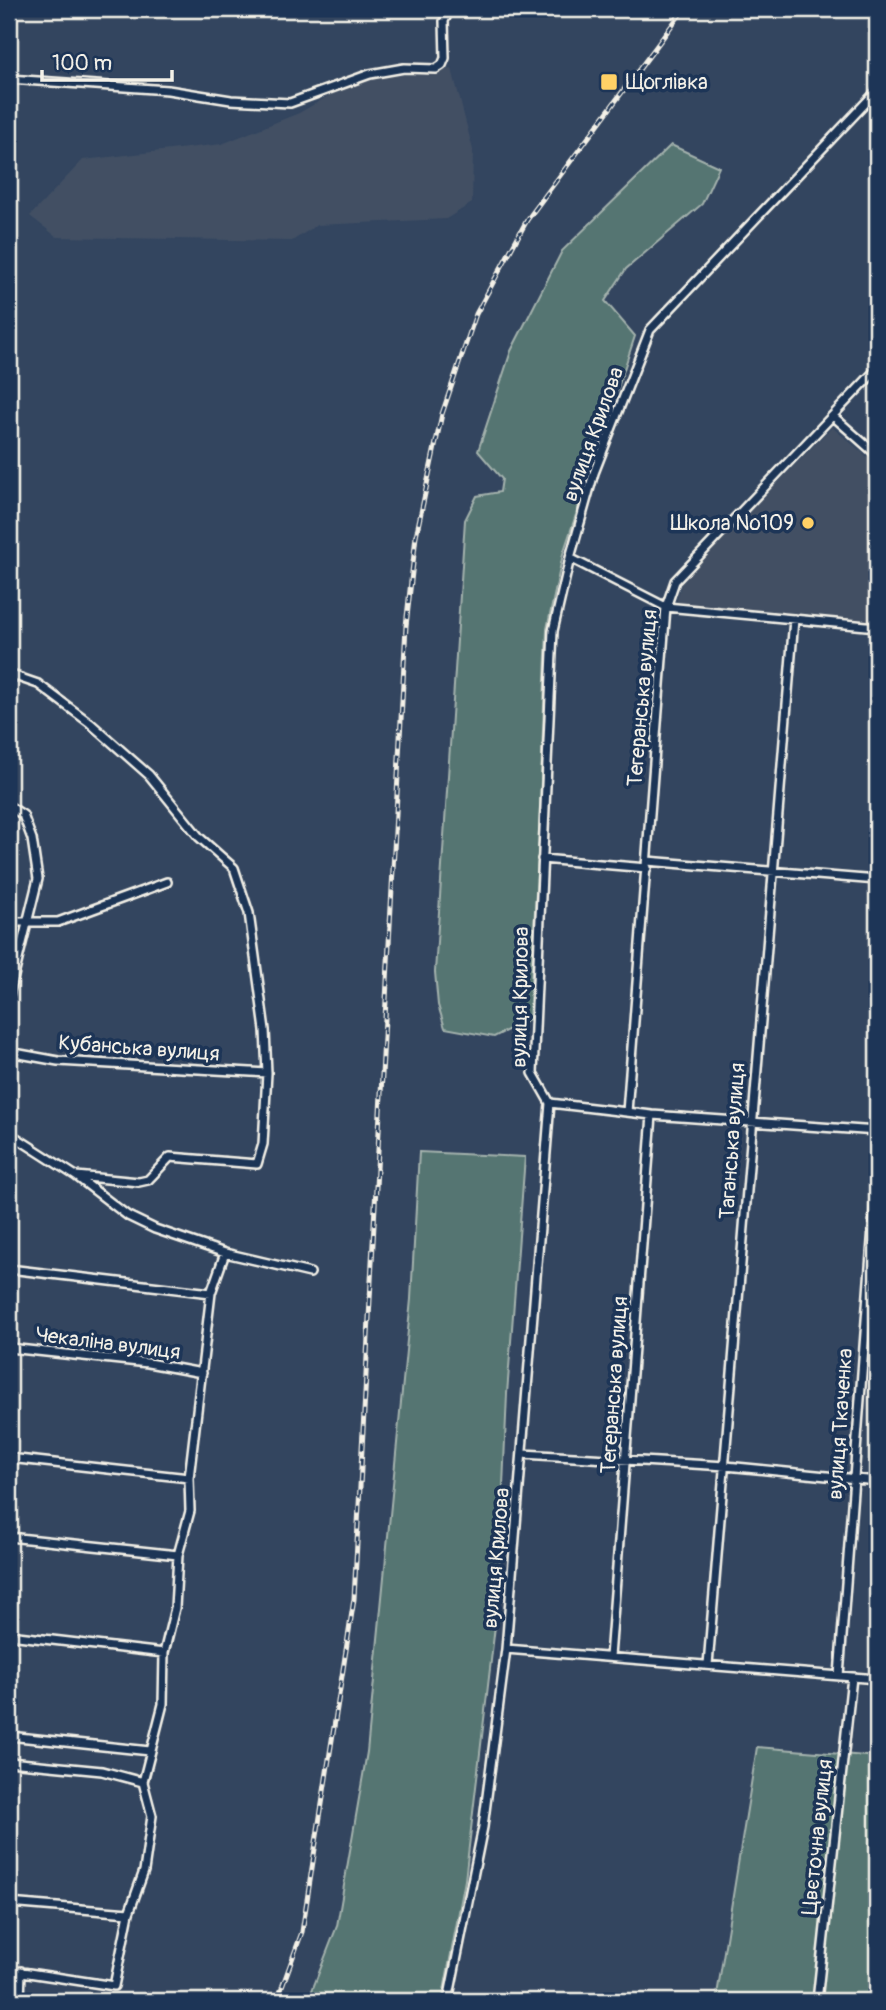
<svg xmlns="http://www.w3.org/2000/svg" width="886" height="2010" font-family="Pangolin,sans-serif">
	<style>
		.built { fill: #425064 }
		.green { fill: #547472; stroke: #a4b2ad; stroke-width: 2 }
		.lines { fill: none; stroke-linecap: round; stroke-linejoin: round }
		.minor-casing { stroke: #f4f1e8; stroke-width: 12 }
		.minor { stroke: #1d3557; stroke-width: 7 }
		.rail-casing { stroke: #f4f1e8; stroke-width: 5 }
		.rail { stroke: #1d3557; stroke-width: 2.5; stroke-dasharray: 8; stroke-linecap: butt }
		.poi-dot { fill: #ffd166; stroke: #1d3557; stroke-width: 2.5 }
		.labels { text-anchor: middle; stroke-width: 7; stroke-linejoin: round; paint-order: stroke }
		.poi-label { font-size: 21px; fill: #f4f1e8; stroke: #1d3557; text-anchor: start }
		.street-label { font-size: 21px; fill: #f4f1e8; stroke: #1d3557 }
	</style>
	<rect width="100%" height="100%" fill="#33455f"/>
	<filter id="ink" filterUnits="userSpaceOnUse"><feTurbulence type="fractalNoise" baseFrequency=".0143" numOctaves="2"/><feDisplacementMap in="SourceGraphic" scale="14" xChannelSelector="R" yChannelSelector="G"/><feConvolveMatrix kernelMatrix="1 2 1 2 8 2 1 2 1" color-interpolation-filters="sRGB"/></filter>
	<g filter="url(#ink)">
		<!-- built -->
		<path class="built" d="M452 69 473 150 472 203 446 219 317 225 292 241 57 237 30 216 83 160 222 144 299 113 356 80Z
			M832 427 877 465V621L676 603 682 580Z"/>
		<!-- green -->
		<path class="green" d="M671 145 719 167 702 204 626 269 605 301 635 336 563 554 547 629 538 856 529 1019 494 1037 445 1028 438 1005 435 972 465 520 477 496 500 492 502 479 478 451 511 351 562 251Z
			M419 1152 525 1157 507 1394 498 1601 465 1880 442 2001H308L337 1926 367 1752 411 1299Z
			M757 1747 877 1757V2001H716Z"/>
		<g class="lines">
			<!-- minor casing -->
			<g class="minor-casing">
				<path id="minor" d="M9 79 168 90 231 100 290 103 370 74 404 68 436 69 442 65 445 58 444 21 450 9
					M834 417 877 455
					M570 558 666 607 877 627
					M9 565V598
					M9 674 38 684 90 723 149 775 199 837 234 868 249 913 265 1030 267 1073 263 1144 257 1164 170 1157 148 1180 139 1182 76 1176
					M9 806 23 815 32 839 38 879 9 996
					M542 859 647 868
					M647 861 877 880
					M9 922H58L167 882
					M9 1052 58 1061 267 1073
					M550 1103 652 1115 877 1131
					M627 1112 666 607 675 581 877 369
					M9 1133 76 1176 128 1216 155 1229 225 1253 310 1273
					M9 1269 211 1293
					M9 1348 148 1363 202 1373
					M523 1454 726 1466 877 1481
					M9 1458 189 1478
					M9 1537 178 1555
					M9 1635 164 1653
					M506 1649 877 1679
					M610 1657 652 1115
					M708 1665 794 619
					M839 1676 877 1175
					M9 1736 150 1751
					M9 1762 102 1771 143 1782
					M9 1903 129 1913
					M9 1970 114 1986 129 1913 144 1871 152 1816 143 1782 163 1704 164 1653 175 1608 178 1555 190 1511 189 1478 211 1293 225 1253
					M20 2001 21 1971
					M448 2001 483 1827 506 1649 550 1103 533 1073 553 631 570 558 594 473 650 330 877 91
					M817 2001 852 1677"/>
			</g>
			<!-- minor -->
			<use href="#minor" class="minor"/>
			<!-- rail casing -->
			<g class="rail-casing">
				<path id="rail" d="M277 2001 302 1932 354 1599 406 626 416 536 442 414 476 314 527 220 684 9"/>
			</g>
			<!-- rail -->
			<use href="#rail" class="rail"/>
		</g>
	</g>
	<!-- markers -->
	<g class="poi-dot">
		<rect x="600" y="73" width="18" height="18" rx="3.5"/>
		<circle cx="808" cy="523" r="7"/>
	</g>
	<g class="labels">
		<!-- poi labels -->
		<g class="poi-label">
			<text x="625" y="89">Щоглівка</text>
			<text x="794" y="530" text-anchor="end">Школа №109</text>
		</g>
		<!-- street labels -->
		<g class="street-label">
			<text transform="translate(593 434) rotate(-70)" y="7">вулиця Крилова</text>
			<text transform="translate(642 698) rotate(-85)" y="7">Тегеранська вулиця</text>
			<text transform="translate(520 997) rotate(-89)" y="7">вулиця Крилова</text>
			<text transform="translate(139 1048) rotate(4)" y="7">Кубанська вулиця</text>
			<text transform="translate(732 1141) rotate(-86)" y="7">Таганська вулиця</text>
			<text transform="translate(108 1343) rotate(7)" y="7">Чекаліна вулиця</text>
			<text transform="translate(614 1385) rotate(-86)" y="7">Тегеранська вулиця</text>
			<text transform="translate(840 1424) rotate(-86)" y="7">вулиця Ткаченка</text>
			<text transform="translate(496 1558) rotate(-85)" y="7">вулиця Крилова</text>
			<text transform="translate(817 1837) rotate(-84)" y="7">Цвєточна вулиця</text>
		</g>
	</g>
	<!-- margin -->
	<rect width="886" height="2010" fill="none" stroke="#1d3557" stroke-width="35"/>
	<rect x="18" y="18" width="851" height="1975" fill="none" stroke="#f4f1e8" stroke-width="2.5" filter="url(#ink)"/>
	<!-- scale -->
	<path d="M42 70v10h130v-10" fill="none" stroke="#f4f1e8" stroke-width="3.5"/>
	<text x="52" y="70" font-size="21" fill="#f4f1e8" stroke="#1d3557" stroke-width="5" paint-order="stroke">100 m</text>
</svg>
